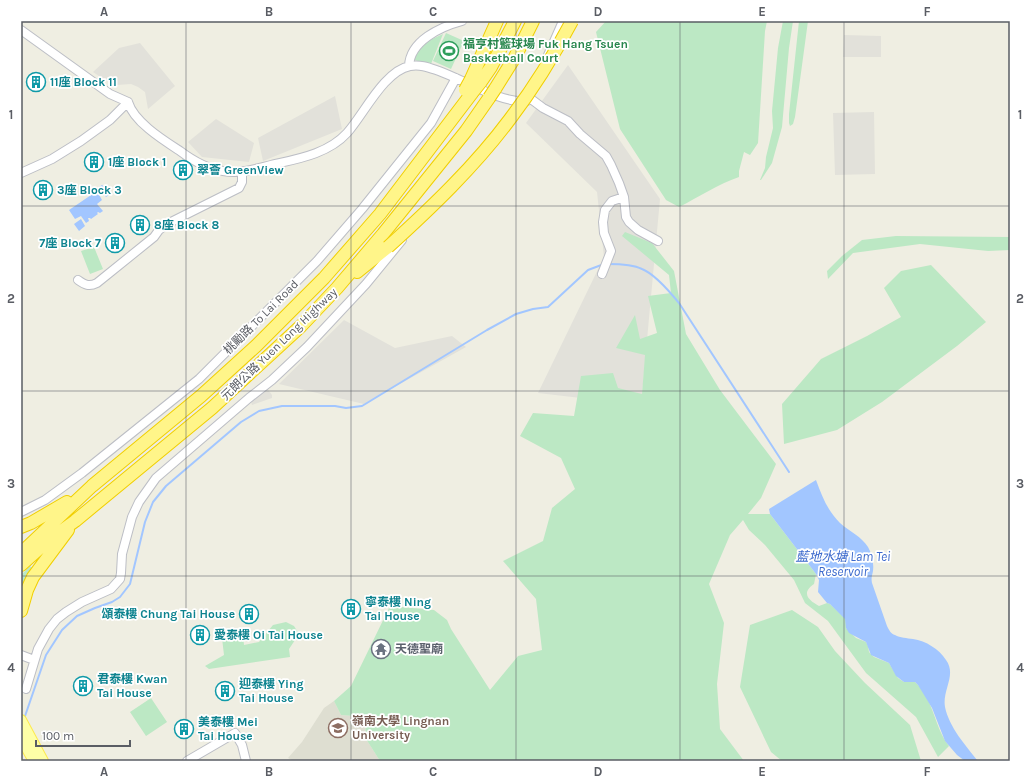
<svg xmlns="http://www.w3.org/2000/svg" width="1031" height="782" font-family="Karla,'Noto Sans TC',sans-serif">
	<style>
		.industrial { fill: #e2e1da }
		.education { fill: #deded1 }
		.green { fill: #bce8c4 }
		.water { fill: #a2c6ff }
		.lines { fill: none; stroke-linecap: round; stroke-linejoin: round }
		.stream { stroke: #a2c6ff; stroke-width: 2 }
		.minor-casing { stroke: #bcbec5; stroke-width: 10 }
		.major-casing { stroke: #fdea4d; stroke-width: 12 }
		.highway-casing { stroke: #f1cf00; stroke-width: 14 }
		.minor { stroke: #fff; stroke-width: 8 }
		.major { stroke: #feffa7; stroke-width: 10 }
		.highway { stroke: #fff589; stroke-width: 12 }
		.highway-bridge-casing { stroke: #f1cf00; stroke-width: 14; stroke-linecap: butt }
		.highway-bridge { stroke: #fff589; stroke-width: 12 }
		.grid { fill: none; stroke: #5a5d64; stroke-width: 1; stroke-opacity: 0.55 }
		.labels { text-anchor: middle; stroke-width: 3.5; stroke-linejoin: round; paint-order: stroke }
		.leisure-label { font-size: 12px; font-weight: bold; fill: #27864d; stroke: #fff; text-anchor: start }
		.culture-label { font-size: 12px; font-weight: bold; fill: #0d838f; stroke: #fff; text-anchor: start }
		.street-label { font-size: 12px; fill: #5a5d64; stroke: #fff }
		.worship-label { font-size: 12px; font-weight: bold; fill: #5b616d; stroke: #fff; text-anchor: start }
		.education-label { font-size: 12px; font-weight: bold; fill: #785e54; stroke: #fff; text-anchor: start }
		.water-label { font-size: 13px; font-style: italic; fill: #3a68cc; stroke: #fff }
		.neatline { fill: none; stroke: #5a5d64; stroke-width: 1.5 }
		.grid-label { font-size: 13px; text-anchor: middle; font-weight: bold; fill: #5a5d64 }
	</style>
	<rect width="100%" height="100%" fill="#efeee2"/>
	<!-- industrial -->
	<path class="industrial" d="M844 35 881 36V57H843Z
		M140 43 175 86 148 109 145 92 138 87 131 84 117 85 111 84 93 72 119 48Z
		M568 65 660 199 641 405 538 393 604 257 597 192 526 123Z
		M335 96 342 129 263 161 258 138Z
		M874 112 875 174 835 175 833 113Z
		M216 119 254 143 249 162 202 157 188 142Z
		M344 320 395 348 452 336 466 347 364 404 279 384Z
		M266 387 272 395V398L252 405 250 399Z"/>
	<!-- education -->
	<path class="education" d="M334 701 341 715 365 717 366 739 380 761H294L288 758 302 742 324 708Z"/>
	<!-- green -->
	<path class="green" d="M606 21H767L765 31 758 143 750 155 744 152 739 171V177C718 184 699 197 679 207L666 200 620 129 596 32Z
		M783 21H793L789 48 782 127 772 163 761 180H760L765 168 766 157 773 128 772 111 778 48Z
		M799 21H808L795 117 793 124 790 126 789 123V114Z
		M446 33 464 41 451 69 433 61Z
		M443 34 431 64 414 60 419 47 430 40Z
		M625 232 652 243 674 271 686 334 720 390 776 464 761 498 748 514H770L816 574 814 584C801 593 808 600 819 606L827 603 830 604 846 619V628L856 638 866 642 868 646 869 652 874 657 889 663 898 678 904 682H915C934 699 934 727 949 746L938 757 916 717 866 673 828 621 805 603 794 580 765 545 749 530 743 520 730 535 709 584 724 623 717 684 720 729 744 761H452L450 760 380 761 366 739 365 717 341 715 334 701 351 686 390 606 434 610 447 620 451 629 490 690 518 656 542 650 536 599 503 561 543 541 552 508 575 489 561 458 520 436 533 413 574 416 581 376 613 373 618 388 642 394 645 355 616 348 635 315 640 339 657 333 648 296 671 293 669 275 622 236Z
		M896 236 1010 237V250L988 251 920 244 853 253 828 279 827 271 842 256 862 240Z
		M94 247 103 269 90 274 81 251Z
		M931 265 986 322 957 346 882 402 837 430 784 444 782 404 821 359 867 336 901 317 884 288 901 271Z
		M30 566 34 570 21 598V575Z
		M792 610 818 627 835 651 865 683 910 725 921 761H782L771 752 740 687 750 625Z
		M286 622 294 626 299 634 289 649 290 657 209 669 205 666 224 655 222 638 243 635 244 645 259 642 273 625Z
		M151 698 167 722 146 736 130 712Z"/>
	<!-- water -->
	<path class="water" d="M102 185 112 193 106 197 99 187Z
		M97 191 102 200 97 204 103 211 100 213 98 212 97 213 98 214 91 219 90 218H88L89 221 86 223 81 216 75 219 69 210Z
		M81 219 85 226 79 231 74 224Z
		M816 480C822 496 827 510 840 523 849 531 862 537 868 547 872 554 874 563 873 571 872 576 871 578 872 583L887 626C889 630 891 634 895 635 900 638 907 638 913 639 926 641 939 649 946 660 957 675 942 690 945 707 949 727 966 746 978 761H965L957 755 945 741 932 708 918 685 915 682H904L896 676 889 663 871 655 866 642 849 633 846 628 845 619 830 604 827 603 818 592 819 580 816 574 770 514 769 509Z"/>
	<g class="lines">
		<!-- stream -->
		<path class="stream" d="M608 264C617 264 634 265 642 269 655 274 670 292 679 303L789 472
			M24 719 46 655 62 630 77 616 95 608 112 602 120 597 130 584 145 522 153 502 166 486 241 422 259 411 282 406H335L346 408 362 406 487 330 516 314 533 309 548 307 588 270 604 264"/>
		<!-- minor casing -->
		<g class="minor-casing">
			<path id="minor" d="M21 30 110 94 128 102
				M548 55 563 21
				M409 66C410 41 440 27 462 21
				M531 99 543 108 568 121 580 134 606 156 611 165 619 183 624 197 626 217 629 222 638 230 658 241
				M128 102C134 122 163 140 180 151 192 160 207 169 223 171 240 174 255 169 271 165 297 159 328 154 347 133 364 114 384 71 410 66 421 64 430 68 439 71 464 80 502 104 527 101
				M21 173 52 159 81 141 110 120 128 102
				M602 274 611 251 604 233 603 222 605 210 612 201 624 197
				M78 280C85 285 89 287 97 283L154 237 159 230 167 224 239 188 242 182V172
				M21 512 45 500 82 473 199 379 317 261 362 209 431 123 456 78
				M21 655 34 660
				M26 689 38 649 49 629 57 619 66 612 82 602 111 589 120 579 121 573 122 554 132 517 139 502 156 478 249 398 272 380 307 347 366 284 402 240
				M187 761 235 733 242 745 246 761"/>
		</g>
		<!-- major casing -->
		<g class="major-casing">
			<path id="major" d="M21 720 43 761
				M21 738 34 761"/>
		</g>
		<!-- highway casing -->
		<g class="highway-casing">
			<path id="highway" d="M471 79 497 21
				M480 83 491 67 515 21
				M495 89 515 57 533 21
				M357 272 388 247
				M21 527 31 523 67 502
				M21 553 92 486 201 396 256 346 324 278 380 214 472 93
				M21 565 50 539 75 521 212 408 301 326 337 288 383 234 466 131 489 98
				M21 611 27 590 33 577 68 530"/>
		</g>
		<!-- minor -->
		<use href="#minor" class="minor"/>
		<!-- major -->
		<use href="#major" class="major"/>
		<!-- highway -->
		<use href="#highway" class="highway"/>
		<!-- highway-bridge casing -->
		<g class="highway-bridge-casing">
			<path id="highway-bridge" d="M465 90 471 79
				M472 93 480 83
				M489 98 495 89
				M388 247C431 208 475 166 510 119 533 89 554 55 572 21"/>
		</g>
		<!-- highway-bridge -->
		<use href="#highway-bridge" class="highway-bridge"/>
	</g>
	<!-- grid -->
	<path class="grid" d="M186 21V761M351 21V761M516 21V761M680 21V761M844 21V761M21 206H1010M21 391H1010M21 576H1010"/>
	<!-- icons -->
	<defs>
		<g id="stadium-ring" transform="scale(1)"><circle r="9.5" fill="#fff" stroke="#2e9e5b" stroke-width="1.5"/><path d="M0-5a6.5 5 0 1 0 0 10a6.5 5 0 1 0 0-10ZM-3.5-1.8h7v3.6h-7Z" fill="#2e9e5b"/></g>
		<g id="building-ring" transform="scale(1)"><circle r="9.5" fill="#fff" stroke="#0f9aa8" stroke-width="1.5"/><path d="M-4-6H4V6H1V3H-1V6H-4ZM-2.5-4.3h1.7v1.8h-1.7ZM.8-4.3h1.7v1.8H.8ZM-2.5-1h1.7V.8h-1.7ZM.8-1h1.7V.8H.8Z" fill="#0f9aa8"/></g>
		<g id="temple-ring" transform="scale(1)"><circle r="9.5" fill="#fff" stroke="#6b7280" stroke-width="1.5"/><path d="M0-6L5-2H3V0L6.5 2.5H4V6H1.5V3h-3V6H-4V2.5H-6.5L-3 0V-2H-5Z" fill="#6b7280"/></g>
		<g id="university-ring" transform="scale(1)"><circle r="9.5" fill="#fff" stroke="#8d6e63" stroke-width="1.5"/><path d="M0-5L7-2L0 1L-7-2ZM-4 1L0 2.5L4 1V4Q0 6-4 4Z" fill="#8d6e63"/></g>
	</defs>
	<g fill-rule="evenodd">
		<use href="#stadium-ring" x="449" y="51"/>
		<use href="#building-ring" x="36" y="82"/>
		<use href="#building-ring" x="94" y="162"/>
		<use href="#building-ring" x="183" y="170"/>
		<use href="#building-ring" x="43" y="190"/>
		<use href="#building-ring" x="140" y="225"/>
		<use href="#building-ring" x="115" y="243"/>
		<use href="#building-ring" x="351" y="609"/>
		<use href="#building-ring" x="249" y="614"/>
		<use href="#building-ring" x="200" y="635"/>
		<use href="#temple-ring" x="381" y="649"/>
		<use href="#building-ring" x="83" y="686"/>
		<use href="#building-ring" x="225" y="691"/>
		<use href="#university-ring" x="338" y="728"/>
		<use href="#building-ring" x="184" y="729"/>
	</g>
	<g class="labels">
		<!-- leisure labels -->
		<g class="leisure-label">
			<text x="463" y="48">福亨村籃球場 Fuk Hang Tsuen<tspan x="463" dy="14">Basketball Court</tspan></text>
		</g>
		<!-- culture labels -->
		<g class="culture-label">
			<text x="50" y="86">11座 Block 11</text>
			<text x="108" y="166">1座 Block 1</text>
			<text x="197" y="174">翠薈 GreenView</text>
			<text x="57" y="194">3座 Block 3</text>
			<text x="154" y="229">8座 Block 8</text>
			<text x="101" y="247" text-anchor="end">7座 Block 7</text>
			<text x="365" y="606">寧泰樓 Ning<tspan x="365" dy="14">Tai House</tspan></text>
			<text x="235" y="618" text-anchor="end">頌泰樓 Chung Tai House</text>
			<text x="214" y="639">愛泰樓 Oi Tai House</text>
			<text x="97" y="683">君泰樓 Kwan<tspan x="97" dy="14">Tai House</tspan></text>
			<text x="239" y="688">迎泰樓 Ying<tspan x="239" dy="14">Tai House</tspan></text>
			<text x="198" y="726">美泰樓 Mei<tspan x="198" dy="14">Tai House</tspan></text>
		</g>
		<!-- street labels -->
		<g class="street-label">
			<text transform="translate(261 317) rotate(-45)" y="4">桃勵路 To Lai Road</text>
			<text transform="translate(279 344) rotate(-44)" y="4">元朗公路 Yuen Long Highway</text>
		</g>
		<!-- worship labels -->
		<g class="worship-label">
			<text x="395" y="653">天德聖廟</text>
		</g>
		<!-- education labels -->
		<g class="education-label">
			<text x="352" y="725">嶺南大學 Lingnan<tspan x="352" dy="14">University</tspan></text>
		</g>
		<!-- water labels -->
		<g class="water-label">
			<text x="843" y="561">藍地水塘 Lam Tei<tspan x="843" dy="15">Reservoir</tspan></text>
		</g>
	</g>
	<!-- border -->
	<rect width="1031" height="782" fill="none" stroke="#ffffff" stroke-width="44"/>
	<!-- scale -->
	<path d="M36 740v6h94v-6" fill="none" stroke="#5a5d64" stroke-width="2"/>
	<text x="42" y="740" font-size="12" fill="#5a5d64" stroke="#ffffff" stroke-width="3" paint-order="stroke">100 m</text>
	<rect x="22" y="22" width="987" height="738" class="neatline"/>
	<g class="grid-label">
		<text x="104" y="16">A</text>
		<text x="269" y="16">B</text>
		<text x="433" y="16">C</text>
		<text x="598" y="16">D</text>
		<text x="762" y="16">E</text>
		<text x="927" y="16">F</text>
		<text x="11" y="119">1</text>
		<text x="1020" y="119">1</text>
		<text x="11" y="303">2</text>
		<text x="1020" y="303">2</text>
		<text x="11" y="488">3</text>
		<text x="1020" y="488">3</text>
		<text x="11" y="672">4</text>
		<text x="1020" y="672">4</text>
		<text x="104" y="776">A</text>
		<text x="269" y="776">B</text>
		<text x="433" y="776">C</text>
		<text x="598" y="776">D</text>
		<text x="762" y="776">E</text>
		<text x="927" y="776">F</text>
	</g>
</svg>
